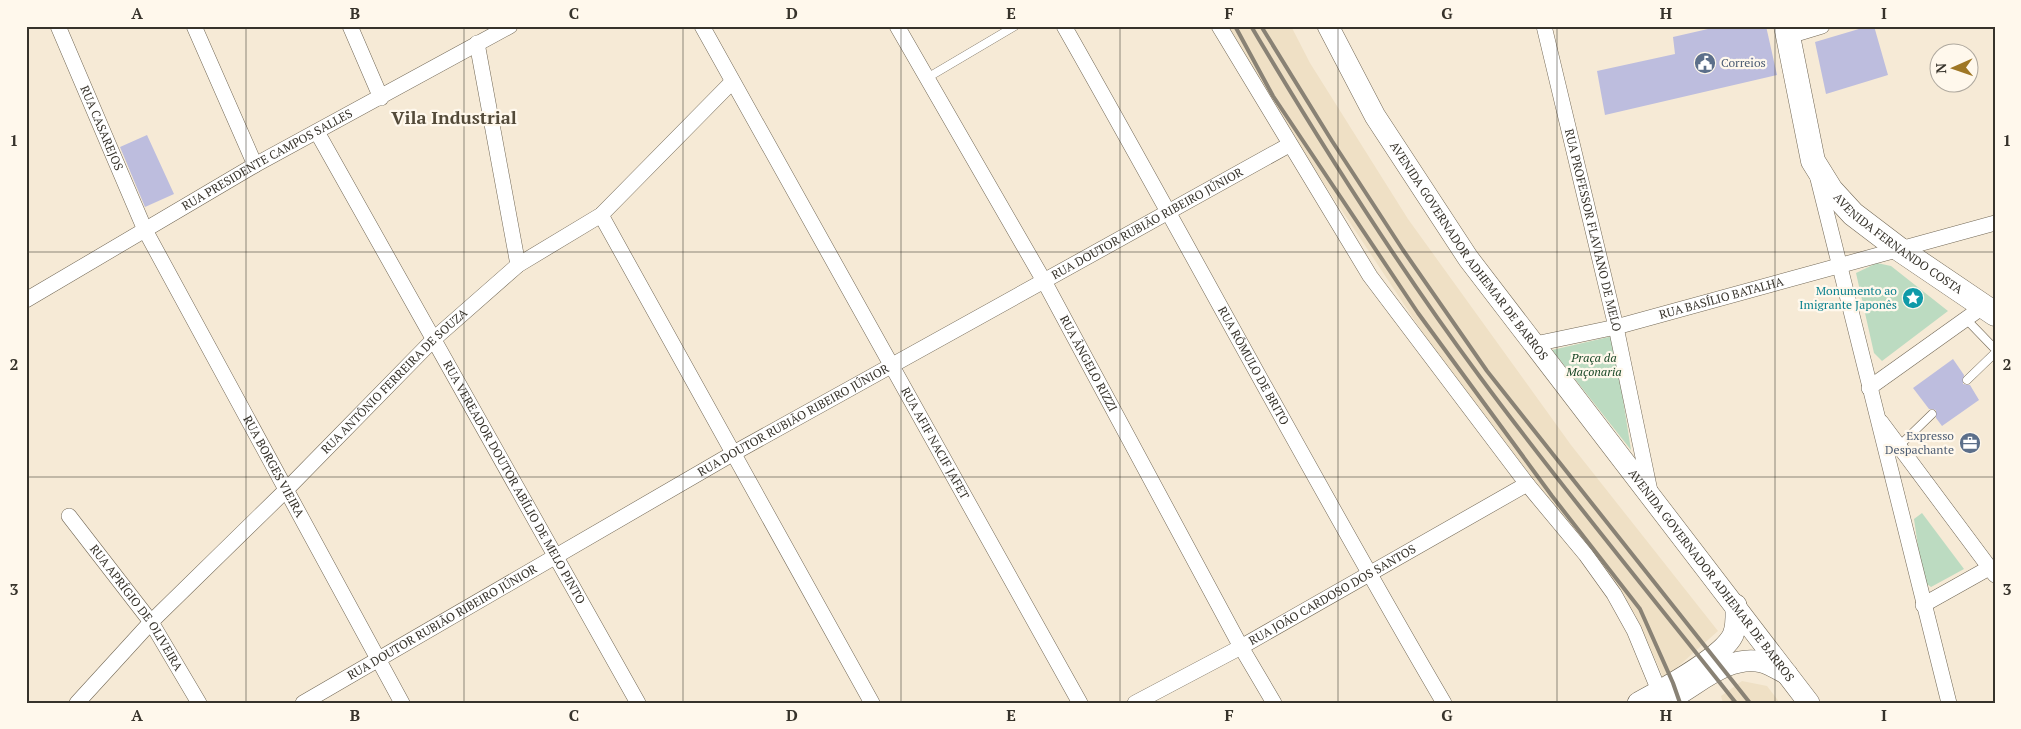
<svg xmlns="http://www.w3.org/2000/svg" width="2021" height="729" font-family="'PT Serif',serif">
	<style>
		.built { fill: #efe0c5 }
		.green { fill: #bcdbc1 }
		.building { fill: #bdbdde }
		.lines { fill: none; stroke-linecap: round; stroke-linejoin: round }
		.service-casing { stroke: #726856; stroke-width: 9 }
		.minor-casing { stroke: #726856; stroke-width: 16 }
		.secondary-casing { stroke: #726856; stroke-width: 22 }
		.primary-casing { stroke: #726856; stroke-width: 25 }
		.service { stroke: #fff; stroke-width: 8 }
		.minor { stroke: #fff; stroke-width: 15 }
		.secondary { stroke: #fff; stroke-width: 21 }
		.primary { stroke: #fff; stroke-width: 24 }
		.rail { stroke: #898275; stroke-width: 4 }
		.grid { fill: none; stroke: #37332b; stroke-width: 1; stroke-opacity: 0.55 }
		.labels { text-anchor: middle; stroke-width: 4.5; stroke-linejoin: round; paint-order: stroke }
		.service-label { font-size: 12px; fill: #4e5e75; stroke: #fff8ec; text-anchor: start }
		.street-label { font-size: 12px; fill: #37332b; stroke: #fff8ec }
		.culture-label { font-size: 12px; fill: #0d838f; stroke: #fff8ec; text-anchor: end }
		.park-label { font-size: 12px; font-style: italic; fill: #174625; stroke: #fff8ec }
		.district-label { font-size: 18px; font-weight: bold; fill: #534a39; stroke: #fff8ec }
		.neatline { fill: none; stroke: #37332b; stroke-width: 2 }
		.grid-label { font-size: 16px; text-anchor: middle; font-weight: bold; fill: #37332b }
	</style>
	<rect width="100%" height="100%" fill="#f6ead6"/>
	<!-- built -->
	<path class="built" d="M1226 26H1291L1310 63 1408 219 1571 445 1718 631 1664 679 1635 614 1423 333 1274 108Z
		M1742 681 1767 686 1780 703H1723L1721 696Z"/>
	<!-- green -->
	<path class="green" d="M1877 263 1891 266 1948 311 1882 361 1874 353 1856 273Z
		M1613 336 1631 450 1552 350Z
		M1922 513 1964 569 1931 587 1923 581 1914 519Z"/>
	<!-- building -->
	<path class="building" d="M1721 26H1766L1777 75 1605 115 1597 71 1675 54 1673 37Z
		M1869 26H1874L1888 75 1826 94 1815 42Z
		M147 135 174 194 145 207 120 147Z
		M1953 359 1964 375 1963 384 1970 385 1979 400 1942 426 1936 418V410L1929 409 1913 388Z"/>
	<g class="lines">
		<!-- service casing -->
		<g class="service-casing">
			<path id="service" d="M927 78 1015 26
				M1966 319 1995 349
				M1967 380 1995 353
				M1898 447 1932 414"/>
		</g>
		<!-- minor casing -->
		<g class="minor-casing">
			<g id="minor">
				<path id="s1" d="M58 26 145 230 402 703"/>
				<path d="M194 26 255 165"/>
				<path d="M350 26 381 98"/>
				<path id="s2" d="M702 26 1080 703"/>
				<path id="s3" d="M897 26 1044 281 1241 647 1274 703"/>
				<path id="s4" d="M1064 26C1192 251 1313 480 1444 703"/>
				<path d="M1219 26 1370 276 1527 484 1586 555 1614 594 1634 630 1664 703"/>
				<path id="s5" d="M1544 26 1616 327 1650 491"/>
				<path d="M1789 36 1822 26"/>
				<path d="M477 43 518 265"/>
				<path id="s6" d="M317 132 638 703"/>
				<path d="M1818 179 1949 703"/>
				<path d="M601 215 872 703"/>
				<path id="s7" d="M26 300 255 165 510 26"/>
				<path id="s8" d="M1535 344 1616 327 1995 223"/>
				<path d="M1869 388 1984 306"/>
				<path d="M1881 422 1995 575"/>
				<path id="s9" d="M69 516 151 622 199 703"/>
				<path d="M1923 605 1989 568"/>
				<path id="s10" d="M77 703 151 622 285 491 435 338 518 265 601 215 732 82"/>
				<path id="s11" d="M303 703 732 454 1289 145"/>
				<path id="s12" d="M1135 703 1241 647 1527 484"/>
			</g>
		</g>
		<!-- secondary casing -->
		<g class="secondary-casing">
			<g id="secondary">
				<path id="s13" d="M1328 26 1375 116 1468 258 1809 703"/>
				<path d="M1679 694C1704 679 1731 655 1762 662 1770 664 1779 670 1787 674"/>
				<path d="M1638 703C1661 690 1722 658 1733 635 1737 626 1736 615 1736 605"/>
			</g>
		</g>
		<!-- primary casing -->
		<g class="primary-casing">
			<g id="primary">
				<path id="s14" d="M1786 26 1813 161 1831 190 1853 214 1899 249 1995 314"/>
			</g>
		</g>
		<!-- service -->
		<use href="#service" class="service"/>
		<!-- minor -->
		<use href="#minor" class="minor"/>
		<!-- secondary -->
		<use href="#secondary" class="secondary"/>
		<!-- primary -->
		<use href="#primary" class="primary"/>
		<!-- rail -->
		<path class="rail" d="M1235 26 1273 96 1418 313 1552 496 1640 609 1673 683 1680 703
			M1251 26C1322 146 1397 265 1480 377 1562 488 1650 594 1736 703
			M1261 26 1332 141 1403 250 1487 371 1750 703"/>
	</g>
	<!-- grid -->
	<path class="grid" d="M246 26V703M464 26V703M683 26V703M901 26V703M1120 26V703M1338 26V703M1557 26V703M1775 26V703M26 252H1995M26 477H1995"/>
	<!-- icons -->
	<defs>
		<g id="civic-disc" transform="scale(1.125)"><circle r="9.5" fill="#5c6f8a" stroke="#fff8ec"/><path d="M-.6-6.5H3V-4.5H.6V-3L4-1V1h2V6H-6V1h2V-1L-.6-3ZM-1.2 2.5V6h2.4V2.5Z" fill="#fff"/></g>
		<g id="sight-disc" transform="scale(1.125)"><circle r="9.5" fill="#0f9aa8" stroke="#fff8ec"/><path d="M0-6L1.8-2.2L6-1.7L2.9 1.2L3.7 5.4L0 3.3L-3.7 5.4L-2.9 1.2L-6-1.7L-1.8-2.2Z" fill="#fff"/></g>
		<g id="office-disc" transform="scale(1.125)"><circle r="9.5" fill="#5c6f8a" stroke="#fff8ec"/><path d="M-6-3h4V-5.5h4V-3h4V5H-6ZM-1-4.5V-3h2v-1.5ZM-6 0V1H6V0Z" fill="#fff"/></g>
	</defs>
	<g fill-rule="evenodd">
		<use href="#civic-disc" x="1705" y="63"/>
		<use href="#sight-disc" x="1913" y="298"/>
		<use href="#office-disc" x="1970" y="443"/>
	</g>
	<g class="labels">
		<!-- service labels -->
		<g class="service-label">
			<text x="1721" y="67">Correios</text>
			<text x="1954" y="440" text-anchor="end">Expresso<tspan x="1954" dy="14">Despachante</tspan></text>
		</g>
		<!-- street labels -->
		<g class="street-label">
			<text dy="4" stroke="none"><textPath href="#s1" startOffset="111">RUA CASAREJOS</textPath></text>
			<text dy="4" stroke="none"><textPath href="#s7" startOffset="279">RUA PRESIDENTE CAMPOS SALLES</textPath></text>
			<text dy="4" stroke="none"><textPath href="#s11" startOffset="971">RUA DOUTOR RUBIÃO RIBEIRO JÚNIOR</textPath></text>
			<text dy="4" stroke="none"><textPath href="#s5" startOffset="210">RUA PROFESSOR FLAVIANO DE MELO</textPath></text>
			<text dy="4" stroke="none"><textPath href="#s14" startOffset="258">AVENIDA FERNANDO COSTA</textPath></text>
			<text dy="4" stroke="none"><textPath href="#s13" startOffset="266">AVENIDA GOVERNADOR ADHEMAR DE BARROS</textPath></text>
			<text dy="4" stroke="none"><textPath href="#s8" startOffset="192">RUA BASÍLIO BATALHA</textPath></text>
			<text dy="4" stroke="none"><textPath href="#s3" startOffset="388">RUA ÂNGELO RIZZI</textPath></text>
			<text dy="4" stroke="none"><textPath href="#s4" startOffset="389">RUA RÔMULO DE BRITO</textPath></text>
			<text dy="4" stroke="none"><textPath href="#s10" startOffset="452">RUA ANTÔNIO FERREIRA DE SOUZA</textPath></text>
			<text dy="4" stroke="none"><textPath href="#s11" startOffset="566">RUA DOUTOR RUBIÃO RIBEIRO JÚNIOR</textPath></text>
			<text dy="4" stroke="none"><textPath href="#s2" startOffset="478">RUA AFIF NACIF JAFET</textPath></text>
			<text dy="4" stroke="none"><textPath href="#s1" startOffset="491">RUA BORGES VIEIRA</textPath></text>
			<text dy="4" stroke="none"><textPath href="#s6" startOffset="402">RUA VEREADOR DOUTOR ABÍLIO DE MELO PINTO</textPath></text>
			<text dy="4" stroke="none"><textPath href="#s13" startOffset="671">AVENIDA GOVERNADOR ADHEMAR DE BARROS</textPath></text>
			<text dy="4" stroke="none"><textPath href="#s12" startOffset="225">RUA JOÃO CARDOSO DOS SANTOS</textPath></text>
			<text dy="4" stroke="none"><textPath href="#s9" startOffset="114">RUA APRÍGIO DE OLIVEIRA</textPath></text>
			<text dy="4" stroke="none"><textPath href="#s11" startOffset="161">RUA DOUTOR RUBIÃO RIBEIRO JÚNIOR</textPath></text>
		</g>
		<!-- culture labels -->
		<g class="culture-label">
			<text x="1897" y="295">Monumento ao<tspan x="1897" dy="14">Imigrante Japonês</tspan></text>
		</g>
		<!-- park labels -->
		<g class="park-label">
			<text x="1594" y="362">Praça da<tspan x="1594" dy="14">Maçonaria</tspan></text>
		</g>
		<!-- district labels -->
		<g class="district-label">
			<text x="454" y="124">Vila Industrial</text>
		</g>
	</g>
	<!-- border -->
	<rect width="2021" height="729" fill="none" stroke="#fff8ec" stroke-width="55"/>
	<!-- north arrow -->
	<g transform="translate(1954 68) rotate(268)"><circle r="24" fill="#fff8ec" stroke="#afa99f"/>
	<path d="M0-4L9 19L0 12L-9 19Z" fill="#9f7725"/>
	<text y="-8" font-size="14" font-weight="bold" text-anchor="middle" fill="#37332b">N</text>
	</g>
	<rect x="28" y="28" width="1966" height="674" class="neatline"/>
	<g class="grid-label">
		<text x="137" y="19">A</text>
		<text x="355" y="19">B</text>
		<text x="574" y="19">C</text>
		<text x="792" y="19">D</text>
		<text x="1011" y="19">E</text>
		<text x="1229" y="19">F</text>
		<text x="1447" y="19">G</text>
		<text x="1666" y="19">H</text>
		<text x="1884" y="19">I</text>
		<text x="14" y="146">1</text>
		<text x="2007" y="146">1</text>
		<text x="14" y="370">2</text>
		<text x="2007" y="370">2</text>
		<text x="14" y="595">3</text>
		<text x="2007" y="595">3</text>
		<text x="137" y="721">A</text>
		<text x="355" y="721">B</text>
		<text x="574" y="721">C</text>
		<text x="792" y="721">D</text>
		<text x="1011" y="721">E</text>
		<text x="1229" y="721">F</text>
		<text x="1447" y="721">G</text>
		<text x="1666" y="721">H</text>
		<text x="1884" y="721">I</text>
	</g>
</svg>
